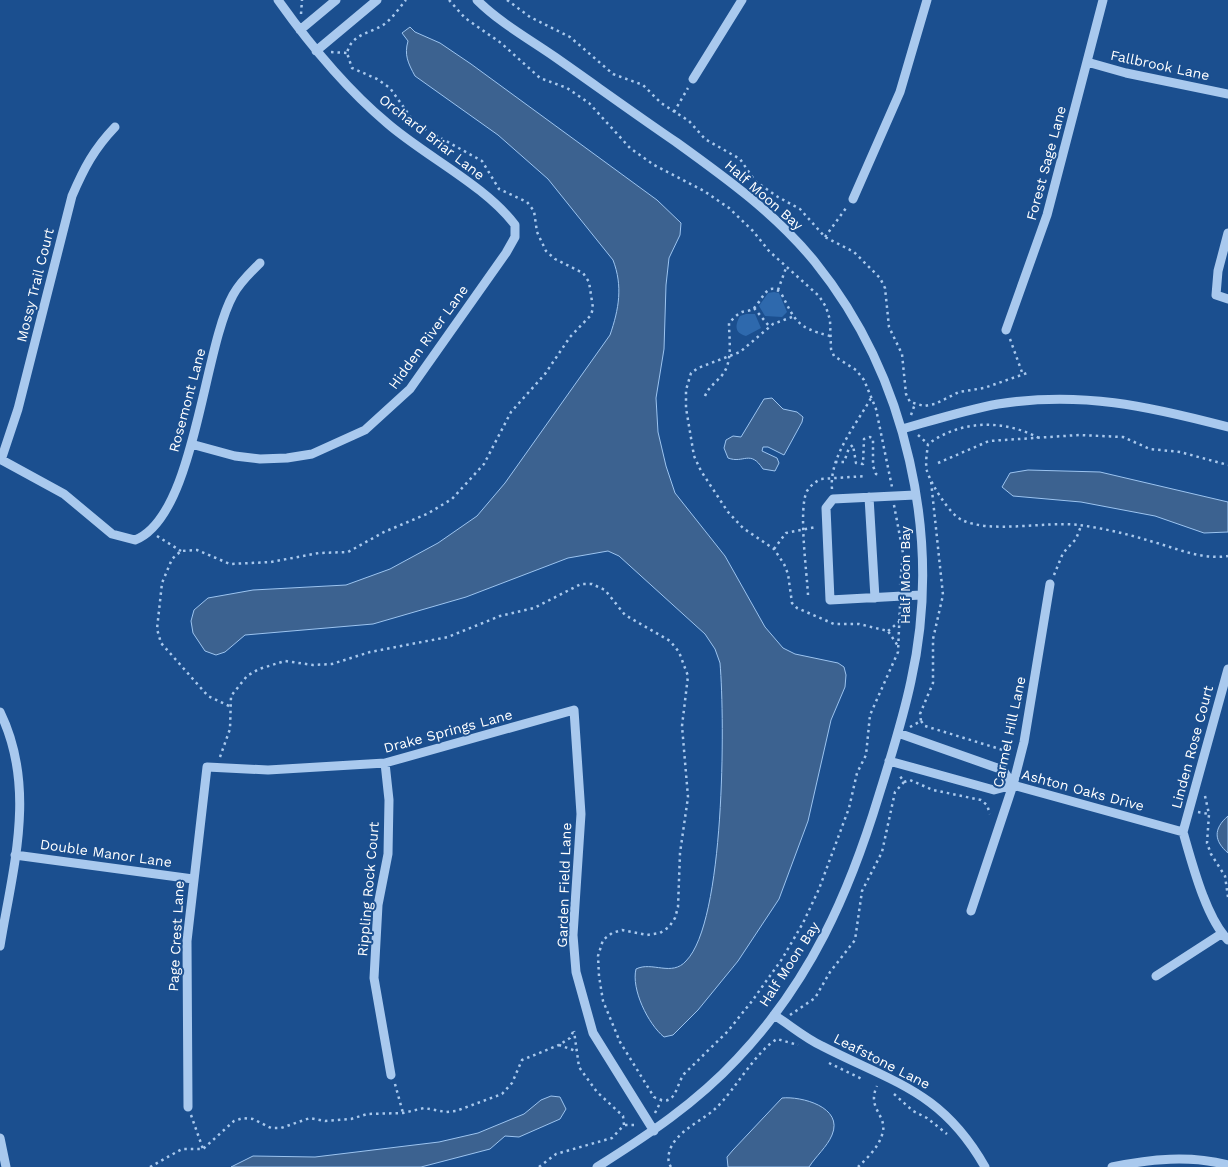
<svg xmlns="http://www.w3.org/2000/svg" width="1228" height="1167" font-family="'Work Sans',sans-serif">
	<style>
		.green { fill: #2e69ad }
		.water { fill: #3c6290; stroke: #9cc4f0 }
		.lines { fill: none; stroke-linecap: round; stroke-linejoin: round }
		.path { stroke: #a9c9ee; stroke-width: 2.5; stroke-dasharray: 2.5 4; stroke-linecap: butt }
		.minor { stroke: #a9c9ee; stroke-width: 9 }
		.labels { text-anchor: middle; stroke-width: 4; stroke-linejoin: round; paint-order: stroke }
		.street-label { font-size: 14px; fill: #fff; stroke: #1b4f8f }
	</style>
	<rect width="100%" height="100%" fill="#1b4f8f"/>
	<!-- green -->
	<path class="green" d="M774 292 779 293 787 312 782 317 765 316 759 306 768 293Z
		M746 314H755L761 328 746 336C734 333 735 325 740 316Z"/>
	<!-- water -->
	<path class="water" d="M410 27 415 32 440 43 471 64 657 200 681 223 680 235 669 258 666 285 664 349 656 398 658 432 666 466 675 493 725 556 765 627 783 648 795 654 838 663 844 667 846 675 845 687 831 720 808 821 779 899 738 961 698 1010 673 1035 664 1037C648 1024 631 989 636 969 652 961 672 977 686 961 725 922 725 721 720 663L715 649 705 634 619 556 608 551 568 558 466 597 373 624 245 635 225 652 216 655 205 651 193 633 191 621 194 610 208 598 253 590 346 585 390 569 438 543 477 516 505 483 610 335C619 309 623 286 613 260L548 179 498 135 415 76C408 63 404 55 408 41L402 33Z
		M772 398 783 409 797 412 803 417 802 422 784 455 768 447H763L762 451 777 458 779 463 775 471 763 469C750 449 744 464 728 458L724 448 726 440 733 436 741 437 764 399Z
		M1028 470 1100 472 1228 502V532L1204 533 1155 516 1081 502 1013 496 1002 487 1010 473Z
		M1228 816V853C1214 841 1213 829 1228 816Z
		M551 1096 560 1097 566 1109 560 1119 519 1137 505 1136 490 1149 421 1167H231L253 1156 315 1157 439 1142 478 1133 524 1114 541 1100Z
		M782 1098C801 1096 844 1107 832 1135 827 1147 816 1156 809 1167H728L727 1157 733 1150Z"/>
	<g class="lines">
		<!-- path -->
		<path class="path" d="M449 0 465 18 501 43 540 78 567 88 589 103 630 148 654 165 704 191 729 208 753 231 769 251 819 296 826 307 830 320 831 349 834 356 856 370 864 380 876 409 892 487
			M507 0 530 17 570 37 613 74 643 85 661 103 689 121 705 139 740 159 755 181 778 197 800 209 825 237 854 252 880 278 885 288 889 327 902 354 906 394 910 402 924 406 935 404 959 392 984 388 1030 372
			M301 14 302 0
			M331 52 347 53
			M674 112 688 88
			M825 237 846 208
			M778 290 786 268
			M754 308 769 326
			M792 317 773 324 740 352 698 368 691 373 686 390V408L694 456 701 471 728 512 743 528 774 549 784 564 788 574 792 603 797 608 834 624H859L888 631 898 646
			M1010 339 1023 375
			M705 396C709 386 717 382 723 374 733 360 729 339 729 323 733 319 737 314 742 312 746 311 751 311 754 308 762 301 767 280 781 293 796 322 796 327 830 336
			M911 415 915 404
			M918 435 928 444
			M1039 438C1003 419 961 420 928 444 927 453 925 463 927 471 931 484 950 515 962 520 991 534 1045 521 1079 525 1102 528 1128 534 1150 541 1176 548 1201 560 1228 556
			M835 462H844L849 448 853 445 856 463 863 464 864 439 870 437 873 439V466L876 474 881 475
			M938 463 989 441 1079 435 1123 437 1150 449 1180 452 1228 465
			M832 489C829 457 856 425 871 398
			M894 505 903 553 900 586
			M157 536 181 551
			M774 549 786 533 816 527
			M1054 575 1063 553 1076 539 1081 526
			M808 595C807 573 798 509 807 491 811 485 815 482 821 479L866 476
			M888 631 900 621
			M229 706 208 696 161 643 157 629 162 583 172 559 181 551 197 550 230 564 271 562 319 553 348 552 384 532 427 514 452 499 484 464 511 412 545 374 570 337 591 315 593 308 589 282 583 273 555 259 546 251 537 232 534 211 527 202 499 189 482 161 421 127 412 119 390 88 377 79 352 68 347 53C352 32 373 34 387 22 394 16 400 7 406 0
			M921 721 925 726 1003 750 1004 759
			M910 727 921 721 920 714 933 683V639L943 595 931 481
			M220 757 230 729 231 696 247 676 259 669 285 661 313 665 332 664 370 652 448 637 500 616 534 608 581 584H592L605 590 625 615 670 641 679 652 688 676 682 726 688 797 680 853 678 907 675 918 669 927 660 933 647 935 622 930 612 933 603 940 598 956 599 976 603 1001 620 1042 654 1097C676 1109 675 1087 684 1074L728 1031 752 1001 782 959 803 923 819 889 849 808 857 773 866 755 870 715 898 652 900 606
			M904 782 910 780 933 790 981 800 987 805 990 814
			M1205 796 1209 814 1207 843 1211 854 1225 876 1228 897
			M1198 812 1209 814
			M790 1015 815 998 830 972 855 940 862 891 882 852 895 792 904 782 900 776
			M573 1032 570 1038 559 1045 576 1051
			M829 1063 862 1079
			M395 1084 403 1113
			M894 1094 913 1111 927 1118 947 1134
			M655 1113 661 1101
			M191 1115 203 1149
			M625 1125H637
			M150 1167 182 1149H203L234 1121 243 1118 253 1119 271 1128H281L310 1118 325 1121 351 1119 367 1114 403 1113 424 1108 446 1112 456 1111 502 1094 512 1083 522 1060 559 1045
			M539 1167 556 1154 612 1138 624 1125 623 1116 597 1092 579 1067 574 1031
			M671 1167C666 1160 669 1149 674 1142 685 1127 703 1120 716 1108 735 1090 756 1051 777 1039L798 1045
			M858 1167C867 1158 878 1148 882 1135 889 1115 866 1110 877 1086"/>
		<!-- minor -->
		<path class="minor" d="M477 0C499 22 529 39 555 57 595 85 635 114 676 142 726 178 776 214 815 262 907 376 943 538 911 681 903 719 891 757 879 795 849 894 810 982 737 1059 696 1103 648 1135 597 1167
			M300 30 336 0
			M316 51 377 0
			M1087 62 1126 73 1228 94
			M693 79 742 0
			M853 199 900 92 927 0
			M1228 233 1218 271 1216 295 1228 299
			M1006 330 1047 215 1103 0
			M902 429C934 420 966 410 998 404 1081 391 1148 406 1228 427
			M191 444 235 456 260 459 287 458 312 454 365 430 410 389 506 253 515 237V225C486 186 425 156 387 123 344 87 310 45 278 0
			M0 459 64 494 112 534 135 540C195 517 203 349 233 295 240 282 250 273 260 263
			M1 460 18 409 72 196C84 168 94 149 115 127
			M915 495 833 499 826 508 830 600 921 595
			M869 497 875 598
			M0 712C37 788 13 867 0 946
			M898 733 1003 770 1013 785
			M889 761 994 790 1013 785 1183 832
			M385 763 389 800 388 854 378 905 374 978 391 1075
			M1183 832 1228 669
			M1183 832C1192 863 1206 918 1228 940
			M15 855 193 879
			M971 911 1013 785 1024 742 1050 584
			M1156 976 1221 934
			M774 1015C790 1025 805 1038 822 1046 894 1083 942 1091 985 1167
			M188 1107 187 941 207 767 268 770 385 763 574 710 581 814 573 935 576 972 593 1033 654 1131
			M0 1138 6 1167
			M1112 1167C1151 1159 1189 1155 1228 1165"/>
	</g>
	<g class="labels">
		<!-- street labels -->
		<g class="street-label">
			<text transform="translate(1160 65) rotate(12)" y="5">Fallbrook Lane</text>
			<text transform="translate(432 137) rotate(38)" y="5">Orchard Briar Lane</text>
			<text transform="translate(1046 163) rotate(-75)" y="5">Forest Sage Lane</text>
			<text transform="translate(764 195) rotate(41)" y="5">Half Moon Bay</text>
			<text transform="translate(35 285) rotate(-76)" y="5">Mossy Trail Court</text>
			<text transform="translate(428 337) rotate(-54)" y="5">Hidden River Lane</text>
			<text transform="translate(187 400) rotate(-75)" y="5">Rosemont Lane</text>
			<text transform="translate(905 575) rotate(-90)" y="5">Half Moon Bay</text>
			<text transform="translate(448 731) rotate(-15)" y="5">Drake Springs Lane</text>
			<text transform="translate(1009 732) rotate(-78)" y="5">Carmel Hill Lane</text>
			<text transform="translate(1192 747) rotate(-75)" y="5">Linden Rose Court</text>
			<text transform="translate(1083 790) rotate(15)" y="5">Ashton Oaks Drive</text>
			<text transform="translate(106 853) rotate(8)" y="5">Double Manor Lane</text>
			<text transform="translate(564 885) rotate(-88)" y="5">Garden Field Lane</text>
			<text transform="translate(368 889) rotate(-85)" y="5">Rippling Rock Court</text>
			<text transform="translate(176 936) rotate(-87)" y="5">Page Crest Lane</text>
			<text transform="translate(789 964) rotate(-57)" y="5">Half Moon Bay</text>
			<text transform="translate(882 1061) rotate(27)" y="5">Leafstone Lane</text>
		</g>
	</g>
</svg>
